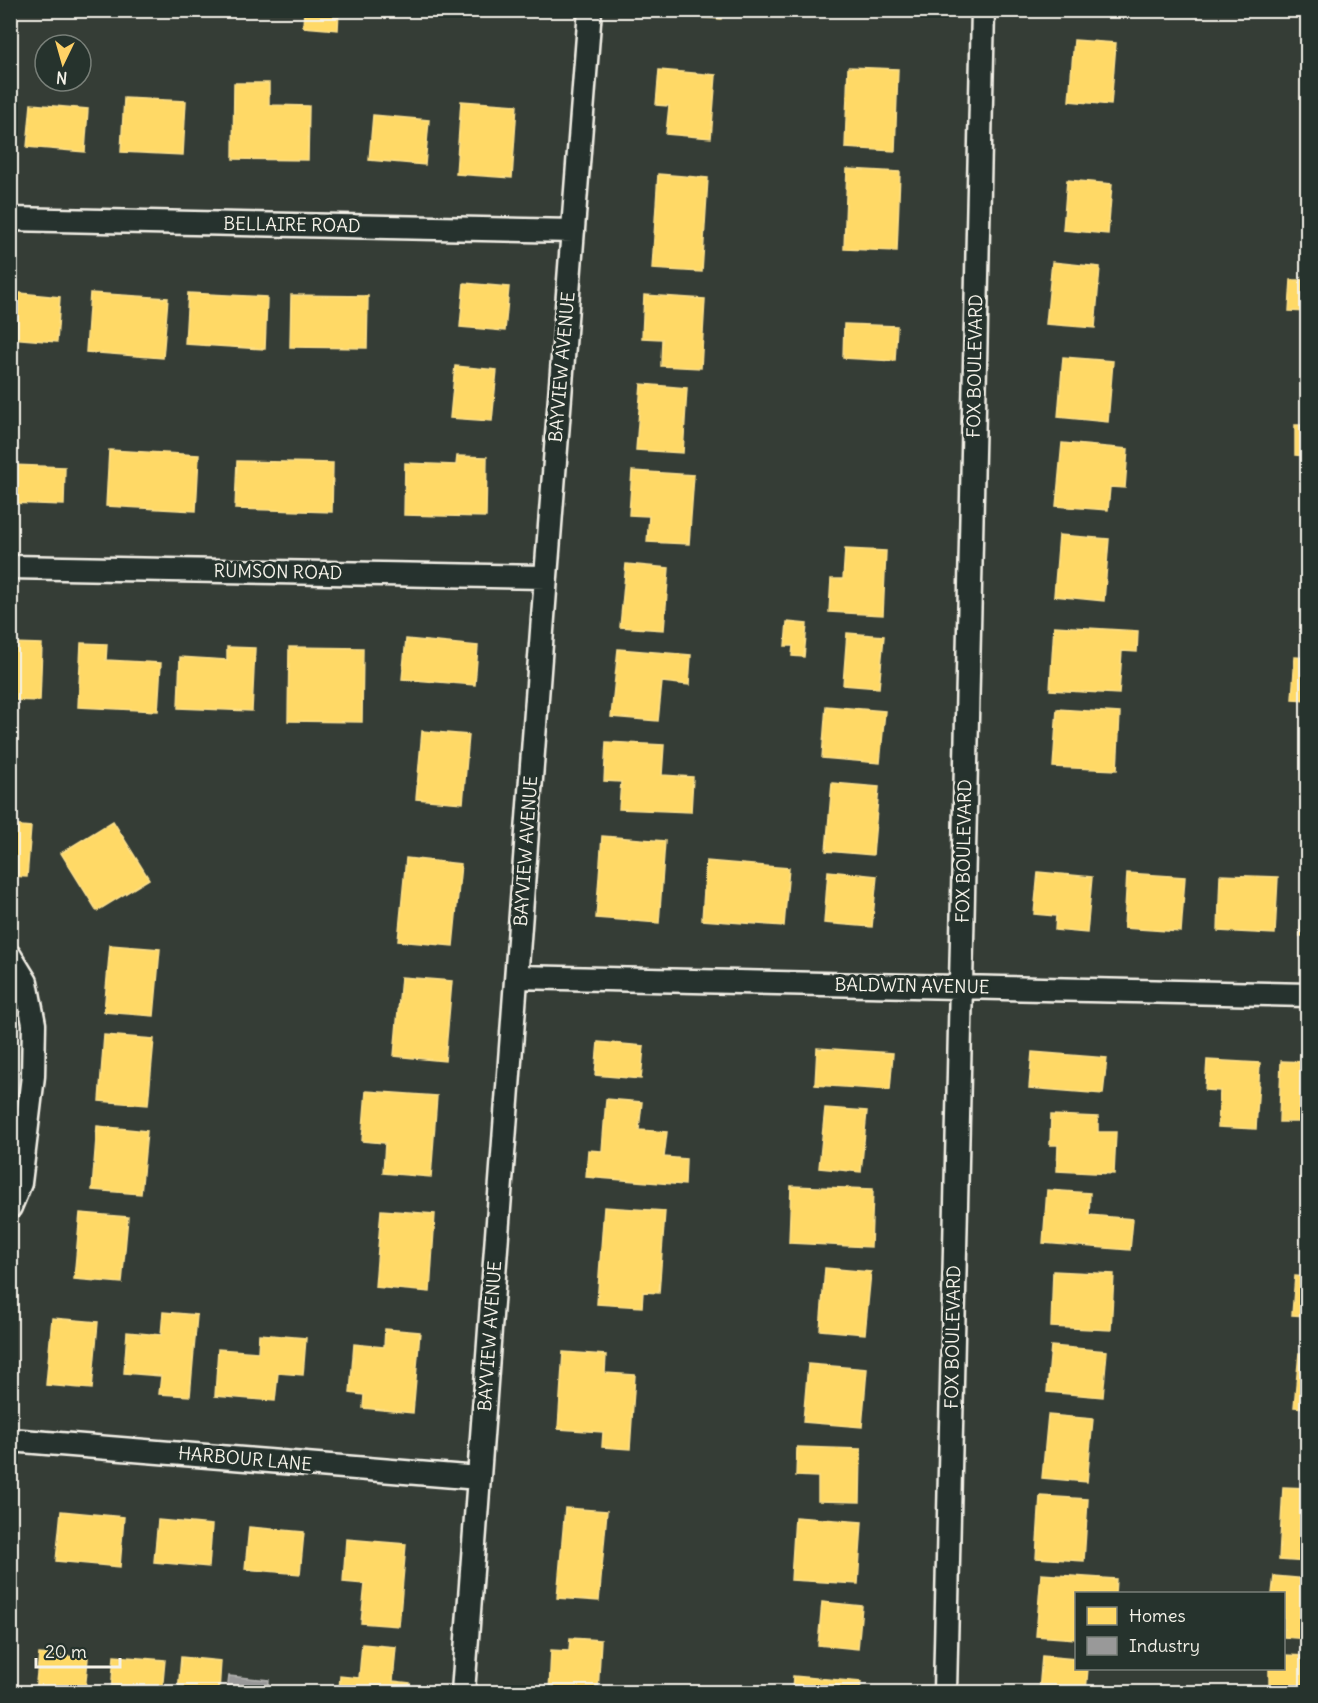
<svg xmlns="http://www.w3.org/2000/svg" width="1318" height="1703" font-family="Delius,sans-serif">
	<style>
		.homes { fill: #ffd966; stroke: #fce08d; stroke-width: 1.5 }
		.industry { fill: #999; stroke: #b4b3b1; stroke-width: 1.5 }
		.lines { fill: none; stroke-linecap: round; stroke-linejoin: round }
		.minor-casing { stroke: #f4f1e8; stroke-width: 27 }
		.minor { stroke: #26332d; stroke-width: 22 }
		.labels { text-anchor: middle; stroke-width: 6; stroke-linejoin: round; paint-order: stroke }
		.street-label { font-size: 18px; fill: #f4f1e8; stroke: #26332d }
	</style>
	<rect width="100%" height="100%" fill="#353d36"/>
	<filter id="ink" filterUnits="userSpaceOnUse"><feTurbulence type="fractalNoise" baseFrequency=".0167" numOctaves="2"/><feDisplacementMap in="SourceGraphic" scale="12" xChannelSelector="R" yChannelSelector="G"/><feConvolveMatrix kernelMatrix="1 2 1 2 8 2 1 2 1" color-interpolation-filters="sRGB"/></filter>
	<g filter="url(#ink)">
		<!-- homes -->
		<path class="homes" d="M304 10H339L338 30 303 27Z
			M663 10H722L721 19 662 14Z
			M1074 40 1116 43 1111 105 1069 101Z
			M848 67 898 69 895 151 845 148Z
			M659 70 716 75 711 138 666 134 669 106 656 105Z
			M234 83H269V105L309 106 308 160 233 159Z
			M124 98 186 101 183 155 121 152Z
			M461 101 517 105 512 178 456 174Z
			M31 104 88 109 85 152 27 147Z
			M373 115 429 120 425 165 369 160Z
			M847 169 900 172 897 251 844 249Z
			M658 174 708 178 702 272 652 269Z
			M1067 180 1112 184 1108 234 1063 230Z
			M1306 245 1308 312 1289 311 1291 280H1304Z
			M1052 262 1100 267 1095 328 1046 324Z
			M464 283 509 287 505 331 460 327Z
			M10 292 60 297 57 342 10 338Z
			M90 293 168 298 163 358 86 352Z
			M188 293 267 297 265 349 185 344Z
			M291 295 368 296 367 348 290 347Z
			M644 295 705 299 701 368 661 366 662 339 642 338Z
			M844 324 897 326 895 361 843 358Z
			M1063 357 1113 361 1108 422 1058 417Z
			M455 366 497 370 492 421 450 418Z
			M641 384 687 388 683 453 636 450Z
			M1295 425H1308V456L1295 455Z
			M1062 443 1128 449 1125 488 1110 487 1108 510 1056 506Z
			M109 450 199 455 196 511 106 506Z
			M457 456 487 457 486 517 404 515 405 463 456 465Z
			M237 461 333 463 332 512 235 509Z
			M11 465 65 467 64 505 10 503Z
			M632 471 694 475 689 544 647 542 649 516 629 515Z
			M1059 535 1109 539 1104 601 1054 596Z
			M845 549 886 551 883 615 829 612 831 579H843Z
			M626 564 669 568 664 630 620 627Z
			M787 622 807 624 804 657 792 656 793 646H785Z
			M1054 626 1138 631 1137 652 1122 651 1119 694 1050 690Z
			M847 633 884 636 879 688 843 685Z
			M406 639 478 646 475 685 402 679Z
			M10 643 42 644 40 701 10 700Z
			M81 643 107 644 106 660 161 663 158 711 78 707Z
			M227 647 255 648 252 711 178 708 180 657 227 660Z
			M289 647 363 648 362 722 288 721Z
			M618 649 691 655 689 685 662 682 658 721 611 717Z
			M1295 657 1308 658V700L1292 699Z
			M826 706 885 711 880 763 822 758Z
			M1057 709 1120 713 1117 770 1053 767Z
			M422 731 469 735 463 803 416 799Z
			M606 742 664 745 662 775 693 777 691 812 619 809 621 782 604 781Z
			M832 783 879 787 873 855 826 851Z
			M113 821 149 879 97 911 61 853Z
			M10 825 31 827 27 877 10 876Z
			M602 836 665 841 659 923 596 918Z
			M406 858 461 864 453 946 398 941Z
			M706 861 789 868 784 926 702 920Z
			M828 871 877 876 872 927 824 923Z
			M1038 872 1092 877 1087 933 1055 930 1056 916 1034 914Z
			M1127 873 1185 877 1181 932 1124 928Z
			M1220 875 1278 877 1275 934 1218 931Z
			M1305 875H1308V936H1300Z
			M110 945 160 949 154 1016 104 1012Z
			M401 977 452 981 445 1061 394 1056Z
			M104 1035 154 1039 148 1105 99 1101Z
			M598 1042 644 1046 641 1079 595 1075Z
			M817 1048 893 1053 890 1090 815 1085Z
			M1032 1052 1107 1058 1103 1094 1029 1088Z
			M1207 1060 1260 1063 1256 1129 1218 1127 1220 1091 1205 1090Z
			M1281 1061 1308 1062V1108H1304V1122H1279Z
			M366 1091 437 1096 431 1177 383 1173 385 1143 362 1141Z
			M606 1099 642 1102 639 1130 667 1132 664 1157 686 1159 685 1185 586 1177 588 1150 602 1151Z
			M825 1108 867 1111 861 1172 819 1168Z
			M1051 1115 1098 1117V1132H1116L1114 1174 1057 1171 1058 1145H1050Z
			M97 1126 147 1131 141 1194 92 1190Z
			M791 1186 873 1189 871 1247 789 1243Z
			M1047 1190 1090 1193 1089 1215 1133 1219 1130 1250 1043 1243Z
			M604 1207 665 1211 659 1293 643 1292 642 1307 597 1304Z
			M381 1210 435 1214 430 1292 375 1287Z
			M80 1213 128 1217 122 1283 74 1279Z
			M825 1268 871 1272 865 1334 820 1330Z
			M1053 1271 1114 1274 1111 1330 1051 1327Z
			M1295 1276 1308 1277V1316L1292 1315Z
			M163 1312 197 1315 190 1396 159 1394 161 1376 124 1373 127 1332 161 1335Z
			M52 1318 98 1322 92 1389 46 1385Z
			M385 1329 420 1332 413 1413 363 1408 364 1395 350 1393 354 1344 384 1347Z
			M259 1334 306 1338 303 1375 278 1373 275 1401 215 1396 218 1349 258 1352Z
			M1051 1346 1107 1351 1103 1397 1047 1392Z
			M563 1352 606 1355 605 1373 635 1375 630 1449 602 1447 603 1432 558 1429Z
			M1299 1353H1308V1408L1294 1407Z
			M808 1364 867 1369 862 1427 803 1422Z
			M1048 1415 1093 1419 1087 1482 1042 1478Z
			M797 1447 861 1449 860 1502 818 1501V1477L796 1476Z
			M1283 1487 1308 1488V1562L1279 1560Z
			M1040 1496 1088 1499 1084 1561 1036 1558Z
			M565 1508 607 1511 599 1601 557 1598Z
			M61 1511 124 1517 120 1567 56 1561Z
			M795 1517 862 1522 858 1584 791 1580Z
			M158 1520 212 1525 209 1567 154 1562Z
			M249 1527 304 1532 300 1574 245 1569Z
			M346 1539 406 1544 399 1626 361 1623 365 1584 343 1582Z
			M1041 1574 1116 1579 1115 1594H1076V1639L1036 1636Z
			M1274 1576 1308 1579V1639L1284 1637V1594H1272Z
			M822 1602 862 1606 858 1649 818 1645Z
			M570 1638 601 1640 598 1692H549L551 1650 569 1651Z
			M362 1644 396 1647 393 1681 410 1683 409 1692H339L340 1676 359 1678Z
			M39 1654 88 1658 85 1692H35Z
			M1284 1655 1308 1656V1692H1292V1689L1269 1688V1668H1284Z
			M114 1656 165 1660 162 1692H111Z
			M1042 1656 1076 1659V1668H1088L1086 1692H1039Z
			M181 1657 221 1661 219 1692H178Z
			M793 1676 861 1682 860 1692H792Z"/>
		<!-- industry -->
		<path class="industry" d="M229 1676 269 1680 268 1692H227Z"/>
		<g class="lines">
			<!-- minor casing -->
			<g class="minor-casing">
				<path id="minor" d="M10 219 573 231
					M10 567 546 577
					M10 956 26 982 34 1024 33 1076 20 1183 10 1207
					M517 977 1308 995
					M10 1440 479 1478
					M463 1692 546 577 590 10
					M945 1692 983 10"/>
			</g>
			<!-- minor -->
			<use href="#minor" class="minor"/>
		</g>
	</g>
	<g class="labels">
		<!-- street labels -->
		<g class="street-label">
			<text transform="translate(292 225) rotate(1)" y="6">BELLAIRE ROAD</text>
			<text transform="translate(975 366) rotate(-89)" y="6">FOX BOULEVARD</text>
			<text transform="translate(562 367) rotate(-85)" y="6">BAYVIEW AVENUE</text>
			<text transform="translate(278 572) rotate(1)" y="6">RUMSON ROAD</text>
			<text transform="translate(526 851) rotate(-86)" y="6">BAYVIEW AVENUE</text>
			<text transform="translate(964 851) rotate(-89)" y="6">FOX BOULEVARD</text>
			<text transform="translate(912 986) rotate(1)" y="6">BALDWIN AVENUE</text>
			<text transform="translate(490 1336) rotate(-86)" y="6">BAYVIEW AVENUE</text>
			<text transform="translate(953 1337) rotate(-89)" y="6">FOX BOULEVARD</text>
			<text transform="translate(245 1459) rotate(5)" y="6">HARBOUR LANE</text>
		</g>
	</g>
	<!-- margin -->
	<rect width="1318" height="1703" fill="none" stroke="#26332d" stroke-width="36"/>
	<rect x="18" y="18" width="1282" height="1667" fill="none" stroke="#f4f1e8" stroke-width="2" filter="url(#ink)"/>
	<!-- legend -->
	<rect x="1075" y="1592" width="210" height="78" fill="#26332d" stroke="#787f78" stroke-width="1.5"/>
	<rect x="1087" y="1607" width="30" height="18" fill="#ffd966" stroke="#787f78" stroke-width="1.5"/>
	<text x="1129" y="1622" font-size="18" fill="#f4f1e8">Homes</text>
	<rect x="1087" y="1637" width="30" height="18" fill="#999999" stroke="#787f78" stroke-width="1.5"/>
	<text x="1129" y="1652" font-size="18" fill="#f4f1e8">Industry</text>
	<!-- north arrow -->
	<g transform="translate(63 63) rotate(185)"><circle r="28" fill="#26332d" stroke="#787f78" stroke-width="1.5"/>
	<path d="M0-4.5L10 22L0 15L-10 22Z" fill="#ffd166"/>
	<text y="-9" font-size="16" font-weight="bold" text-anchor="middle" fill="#f4f1e8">N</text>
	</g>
	<!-- scale -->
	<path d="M36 1658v9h84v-9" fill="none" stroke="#f4f1e8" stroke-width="3"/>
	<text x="45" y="1658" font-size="18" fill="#f4f1e8" stroke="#26332d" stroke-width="4.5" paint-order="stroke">20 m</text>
</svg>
